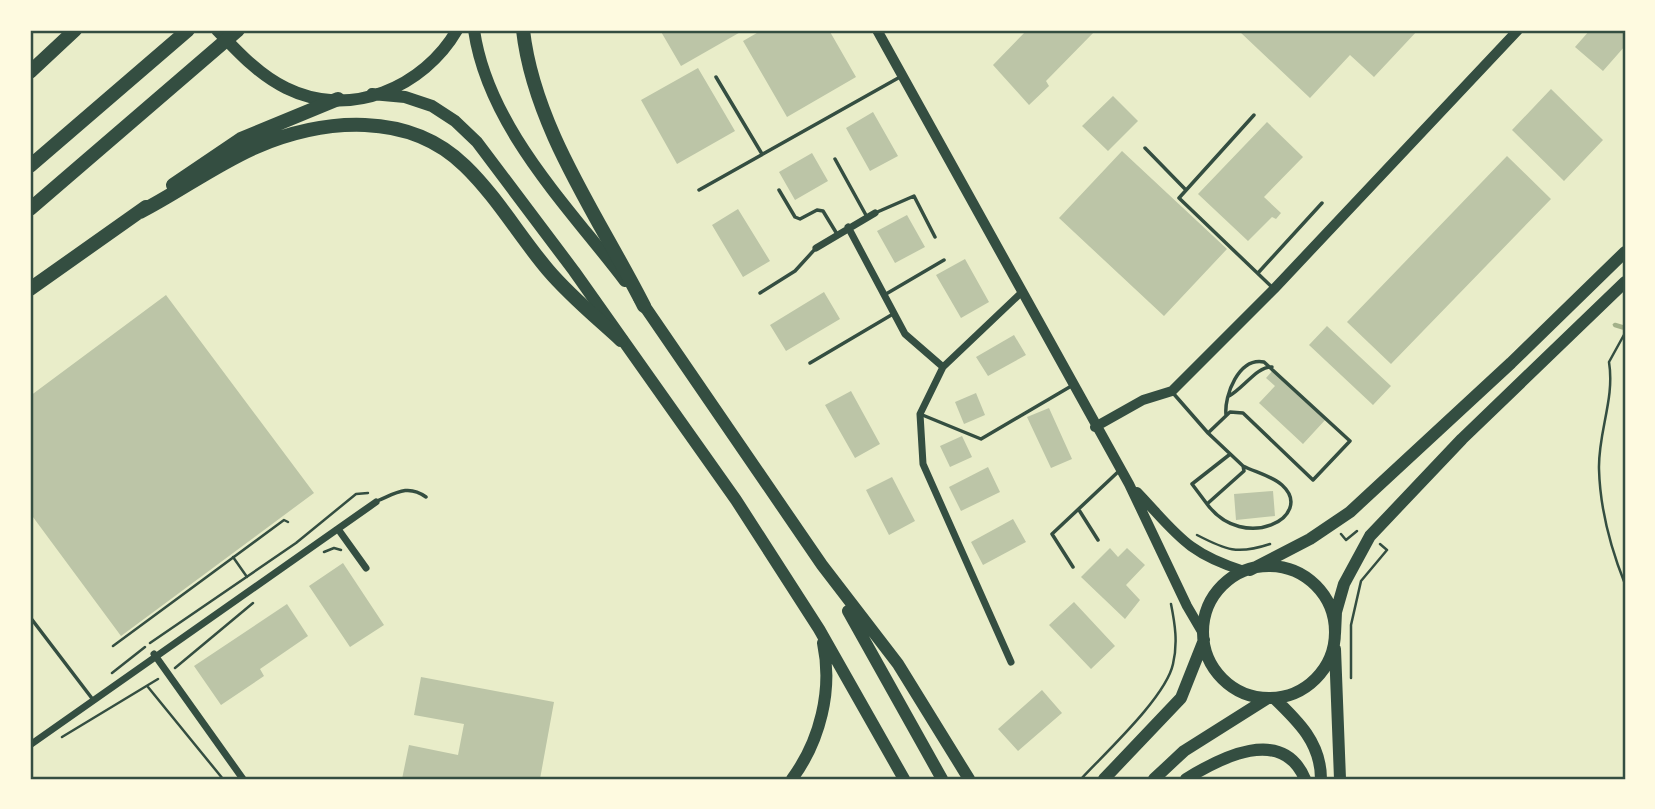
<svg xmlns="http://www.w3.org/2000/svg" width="1655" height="809" font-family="Overpass,sans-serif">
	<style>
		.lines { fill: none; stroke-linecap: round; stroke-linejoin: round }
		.stream { stroke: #a3b18a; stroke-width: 4.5 }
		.building { fill: #bcc5a7 }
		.path { stroke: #344e41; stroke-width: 2.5 }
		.service { stroke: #344e41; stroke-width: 3.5 }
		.minor { stroke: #344e41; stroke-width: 7 }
		.tertiary { stroke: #344e41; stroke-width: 10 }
		.trunk { stroke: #344e41; stroke-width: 12 }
		.motorway { stroke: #344e41; stroke-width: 14 }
		.neatline { fill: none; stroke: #344e41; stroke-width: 2.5 }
	</style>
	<rect width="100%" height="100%" fill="#e9edc9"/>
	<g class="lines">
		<!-- stream -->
		<path class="stream" d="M1615 325 1625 328"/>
	</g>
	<!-- building -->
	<path class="building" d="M660 30H744L681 66Z
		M762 30H829L856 77 787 117 743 41Z
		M1027 30H1096L1046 81 1049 86 1029 105 993 65Z
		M1242 30H1418L1374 77 1350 55 1310 98 1240 32Z
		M1590 30H1625V46L1603 71 1575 47Z
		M698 68 735 131 677 164 641 100Z
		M1551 89 1603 140 1564 181 1512 130Z
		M1113 96 1138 121 1108 151 1082 126Z
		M873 112 898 156 870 171 846 128Z
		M1267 122 1303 157 1264 197 1281 213 1276 219 1272 217 1248 241 1198 194Z
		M1122 151 1227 249 1164 316 1059 218Z
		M812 153 828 181 795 200 779 172Z
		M1507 156 1551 199 1391 364 1347 322Z
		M738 209 770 261 743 277 712 225Z
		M907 215 925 247 895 263 877 231Z
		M965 259 989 302 961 318 936 275Z
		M824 292 840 319 786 351 770 325Z
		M166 295 314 493 121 636 30 513V396Z
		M1327 326 1391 386 1373 405 1309 345Z
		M1014 335 1026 355 988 376 976 357Z
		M1273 370 1326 419 1303 444 1259 403 1275 386 1266 378Z
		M851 391 880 444 855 458 825 405Z
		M976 393 985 415 964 424 955 402Z
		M1049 408 1072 459 1051 468 1027 417Z
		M962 436 972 457 950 467 940 446Z
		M988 467 1000 492 961 511 949 487Z
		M892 477 915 521 889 535 866 490Z
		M1273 491 1275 516 1236 520 1234 494Z
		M1013 519 1026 542 983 565 971 542Z
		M1110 548 1118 557 1127 548 1145 565 1126 585 1140 600 1125 619 1081 577Z
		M343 563 384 625 350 647 309 586Z
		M1074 602 1115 646 1091 669 1049 625Z
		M287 604 308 636 260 669 264 676 221 705 194 666Z
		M421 677 554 702 540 779H402L409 745 458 755 464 724 414 715Z
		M1042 690 1062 713 1018 751 998 729Z"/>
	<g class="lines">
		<!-- path -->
		<path class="path" d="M1625 333 1609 362C1615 399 1598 432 1599 469 1600 507 1611 549 1625 584
			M1341 534 1346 540 1357 531
			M1197 535C1226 550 1237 555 1270 544
			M324 552 334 548 341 550
			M233 557 247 577
			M150 643 296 543 356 494 368 493
			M113 646 284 520 288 522
			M175 668 253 603
			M112 673 145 647
			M1351 678V625L1361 581 1387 550 1380 544
			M148 687 223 779
			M62 737 158 679
			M1081 779C1105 753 1166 697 1173 664 1178 643 1175 624 1171 604"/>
		<!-- service -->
		<path class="service" d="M716 77 762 154
			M1254 115 1179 198 1274 289
			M1145 148 1185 189
			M835 159 867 217
			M699 190 900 77
			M779 190 795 217 800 219 817 210 823 211 837 234
			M875 213 914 196 935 237
			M1258 273 1322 203
			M760 293 795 271 816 248
			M886 294 944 260
			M810 363 893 314
			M1173 393 1208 433 1230 412 1243 413 1313 480 1350 441 1264 362C1239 357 1224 395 1226 415
			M1229 396C1243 389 1257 366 1272 367
			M920 414 981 439 1073 385
			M1208 433 1243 466 1244 471 1207 504 1192 484 1229 455
			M377 501C396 493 408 484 426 497
			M1207 504C1244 554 1316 516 1282 485 1272 476 1255 472 1243 466
			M1079 510 1098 540
			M1073 567 1052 534 1119 471
			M30 617 94 701"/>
		<!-- minor -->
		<path class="minor" d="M848 227 905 334 943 367
			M816 248 875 213
			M338 529 366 568
			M154 654 243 779
			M1011 662 923 464 920 414 943 367 1022 292
			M30 745 376 502"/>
		<!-- tertiary -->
		<path class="tertiary" d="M877 30 1129 484 1187 606 1204 635
			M1095 427 1143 400 1172 391 1274 289 1518 30
			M1137 492C1177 534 1186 553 1244 571"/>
		<!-- trunk -->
		<path class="trunk" d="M217 30C238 52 259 75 286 88 350 120 424 87 457 30
			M474 30C488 127 568 206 625 281
			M372 94 405 97 432 106 455 121 477 142 574 271 736 500 819 629 904 779
			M639 298 822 565 898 664 969 779
			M1203 632a66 66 0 1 1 132 0a66 66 0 1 1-132 0Z
			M1250 570 1310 539 1350 512 1511 363 1625 252
			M848 611 942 779
			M1335 634 1336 612 1344 584 1370 536 1462 439 1625 282
			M1335 649 1340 779
			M1274 698C1298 721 1321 743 1321 779
			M792 779C820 741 833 690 823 643
			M1104 779 1181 698 1204 640
			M1154 779 1184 751 1268 698
			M1186 779C1220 758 1282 725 1305 779"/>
		<!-- motorway -->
		<path class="motorway" d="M523 30C534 128 600 219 644 306
			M30 72 75 30
			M30 166 188 30
			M173 185 241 139 338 99
			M30 209 238 30
			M140 212C179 192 215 165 256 147 324 118 409 111 465 166 497 197 520 237 548 270 570 296 596 317 621 340
			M30 289 146 207"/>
	</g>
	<!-- border -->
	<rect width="1655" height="809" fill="none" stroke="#fefae0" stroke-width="63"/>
	<rect x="32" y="32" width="1592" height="746" class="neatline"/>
</svg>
